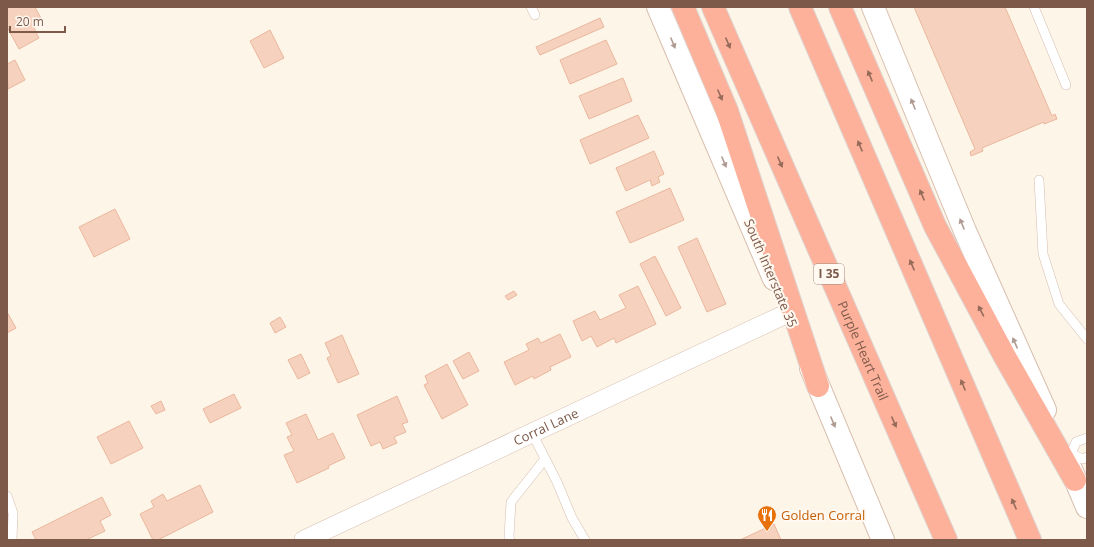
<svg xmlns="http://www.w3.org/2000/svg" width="1094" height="547" font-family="'Open Sans',sans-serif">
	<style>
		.building { fill: #f6d2be; stroke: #eab79d }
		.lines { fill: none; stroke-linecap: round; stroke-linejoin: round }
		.lane-casing { stroke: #d4beb0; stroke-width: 10 }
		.street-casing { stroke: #d4beb0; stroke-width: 20 }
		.secondary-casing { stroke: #d8beac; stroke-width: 24 }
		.highway-casing { stroke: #ddd4d0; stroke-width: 24 }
		.lane { stroke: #fff; stroke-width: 9 }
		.street { stroke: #fff; stroke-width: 19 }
		.secondary { stroke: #fff; stroke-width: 22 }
		.highway { stroke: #fdb19b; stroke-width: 22 }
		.oneway { fill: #b09b92 }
		.oneway2 { fill: #966b59 }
		.labels { text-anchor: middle; stroke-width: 4; stroke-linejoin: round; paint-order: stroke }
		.shield { fill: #fff9f1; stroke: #a3897b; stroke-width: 1 }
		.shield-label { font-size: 12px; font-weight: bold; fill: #7c5949 }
		.street-label { font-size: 13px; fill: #7c5949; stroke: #fff9f1 }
		.food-label { font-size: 13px; fill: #c56008; stroke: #fff9f1; text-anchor: start }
	</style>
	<rect width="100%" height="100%" fill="#fef5e9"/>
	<!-- building -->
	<path class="building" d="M7 7H35L42 20 33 26 39 38 19 49 7 27Z
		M914 7H1005L1052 116 1055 114 1057 119 1044 124V122L982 148 983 151 971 156 970 152 975 149Z
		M600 18 604 27 540 55 536 47Z
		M270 30 284 58 264 68 250 41Z
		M606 40 617 64 570 84 560 60Z
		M15 60 25 80 8 89 7 64Z
		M623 78 632 101 589 119 579 96Z
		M638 115 649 138 590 164 580 140Z
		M654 151 664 174 658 177 660 182 652 186 650 180 626 191 616 168Z
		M670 188 684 220 630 243 616 212Z
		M115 209 130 239 94 257 79 227Z
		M697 238 726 304 707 312 678 247Z
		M655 256 681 308 666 316 640 264Z
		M638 286 656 324 616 343 614 338 597 347 591 336 582 341 573 321 595 311 600 320 626 308 619 295Z
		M514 291 517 295 508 300 505 296Z
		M7 312 16 328 7 333Z
		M280 317 286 327 275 333 270 323Z
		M560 334 571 357 550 367 551 370 534 379 533 376 515 385 504 362 529 350 526 344 538 338 541 343Z
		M342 335 359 374 338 383 327 358 331 356 325 343Z
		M469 352 479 371 463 379 453 361Z
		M301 354 310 373 298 379 288 360Z
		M447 364 468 405 442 419 424 385 428 383 425 376Z
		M234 394 241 408 210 423 203 409Z
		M397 396 408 422 402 424 406 432 394 437 397 443 383 449 380 442 371 446 357 415Z
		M161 401 165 410 156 414 151 406Z
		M306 414 318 440 333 433 345 458 328 466 329 468 297 483 284 455 294 451 287 437 292 435 286 423Z
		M129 421 143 448 111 464 97 437Z
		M200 485 213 512 158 540H153L140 514 154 507 151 501 163 494 167 501Z
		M102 497 111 515 100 521 105 531 86 540H36L32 532Z
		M774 524 781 540H740Z"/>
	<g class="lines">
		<!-- lane casing -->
		<g class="lane-casing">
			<path id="lane" d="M531 7 535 15
				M1034 7 1066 85
				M1039 180 1043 254 1059 304 1087 339
				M532 433 557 482 572 518 585 540
				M1071 454 1083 459 1087 457
				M1066 456 1071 454 1076 442 1087 438
				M7 496 13 513 12 540
				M510 540 509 537 511 502 545 459"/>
		</g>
		<!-- street casing -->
		<g class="street-casing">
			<g id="street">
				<path id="s1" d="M304 540 788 313"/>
			</g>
		</g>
		<!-- secondary casing -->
		<g class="secondary-casing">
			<path id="secondary" d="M658 7 774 279
				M873 7 965 231 1045 410
				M811 368 883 540
				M1068 462 1087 507"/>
		</g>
		<!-- highway casing -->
		<g class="highway-casing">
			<g id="highway">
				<path d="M683 7 727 111 818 386"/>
				<path id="s2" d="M713 7 946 540"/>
				<path d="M800 7 1030 540"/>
				<path d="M840 7 935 226 1004 355 1075 480"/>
			</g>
		</g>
		<!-- lane -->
		<use href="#lane" class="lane"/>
		<!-- street -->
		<use href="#street" class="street"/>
		<!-- secondary -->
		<use href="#secondary" class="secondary"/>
		<!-- highway -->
		<use href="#highway" class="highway"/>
	</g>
	<!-- one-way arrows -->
	<defs><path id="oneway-solid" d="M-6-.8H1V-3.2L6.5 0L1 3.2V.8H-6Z"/></defs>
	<g class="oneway">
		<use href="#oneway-solid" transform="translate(673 43) rotate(67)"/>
		<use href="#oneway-solid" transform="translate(913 104) rotate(-112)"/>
		<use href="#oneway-solid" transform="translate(724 162) rotate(67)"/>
		<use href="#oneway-solid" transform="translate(962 224) rotate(-112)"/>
		<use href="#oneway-solid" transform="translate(1015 343) rotate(-114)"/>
		<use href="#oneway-solid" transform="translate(833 422) rotate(67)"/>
	</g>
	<g class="oneway2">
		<use href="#oneway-solid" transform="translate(728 43) rotate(66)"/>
		<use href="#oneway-solid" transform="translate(870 76) rotate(-113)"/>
		<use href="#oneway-solid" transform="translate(720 95) rotate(67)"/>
		<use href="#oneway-solid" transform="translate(860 146) rotate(-113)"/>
		<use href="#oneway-solid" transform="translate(780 162) rotate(66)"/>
		<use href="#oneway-solid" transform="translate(922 195) rotate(-113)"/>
		<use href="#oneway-solid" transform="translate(912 265) rotate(-113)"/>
		<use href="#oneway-solid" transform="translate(981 311) rotate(-118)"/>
		<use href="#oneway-solid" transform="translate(963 385) rotate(-113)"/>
		<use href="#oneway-solid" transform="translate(894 422) rotate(66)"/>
		<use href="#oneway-solid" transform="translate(1014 504) rotate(-113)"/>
	</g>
	<!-- icons -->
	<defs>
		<g id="restaurant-pin" transform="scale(1)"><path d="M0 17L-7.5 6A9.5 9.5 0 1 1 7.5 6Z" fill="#e8710a" stroke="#fff9f1"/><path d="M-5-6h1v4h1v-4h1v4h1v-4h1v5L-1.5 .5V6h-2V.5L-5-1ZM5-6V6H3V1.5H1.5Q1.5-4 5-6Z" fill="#fff"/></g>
	</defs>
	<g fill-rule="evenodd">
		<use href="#restaurant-pin" x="767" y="515"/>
	</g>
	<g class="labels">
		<!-- shield labels -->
		<rect class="shield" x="814" y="264" width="30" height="20" rx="3"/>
		<g class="shield-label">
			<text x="829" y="278">I 35</text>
		</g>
		<!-- street labels -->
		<g class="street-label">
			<text transform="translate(771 273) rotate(67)" y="5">South Interstate 35</text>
			<text dy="5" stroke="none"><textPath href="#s2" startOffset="375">Purple Heart Trail</textPath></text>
			<text dy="5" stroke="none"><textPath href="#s1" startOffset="267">Corral Lane</textPath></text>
		</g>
		<!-- food labels -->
		<g class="food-label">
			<text x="781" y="520">Golden Corral</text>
		</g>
	</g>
	<!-- border -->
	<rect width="1094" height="547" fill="none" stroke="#7c5949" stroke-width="16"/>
	<!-- scale -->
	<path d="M10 26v6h55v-6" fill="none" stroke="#7c5949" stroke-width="2"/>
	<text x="16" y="26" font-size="12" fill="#7c5949" stroke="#fff9f1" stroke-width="3" paint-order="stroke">20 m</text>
</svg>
